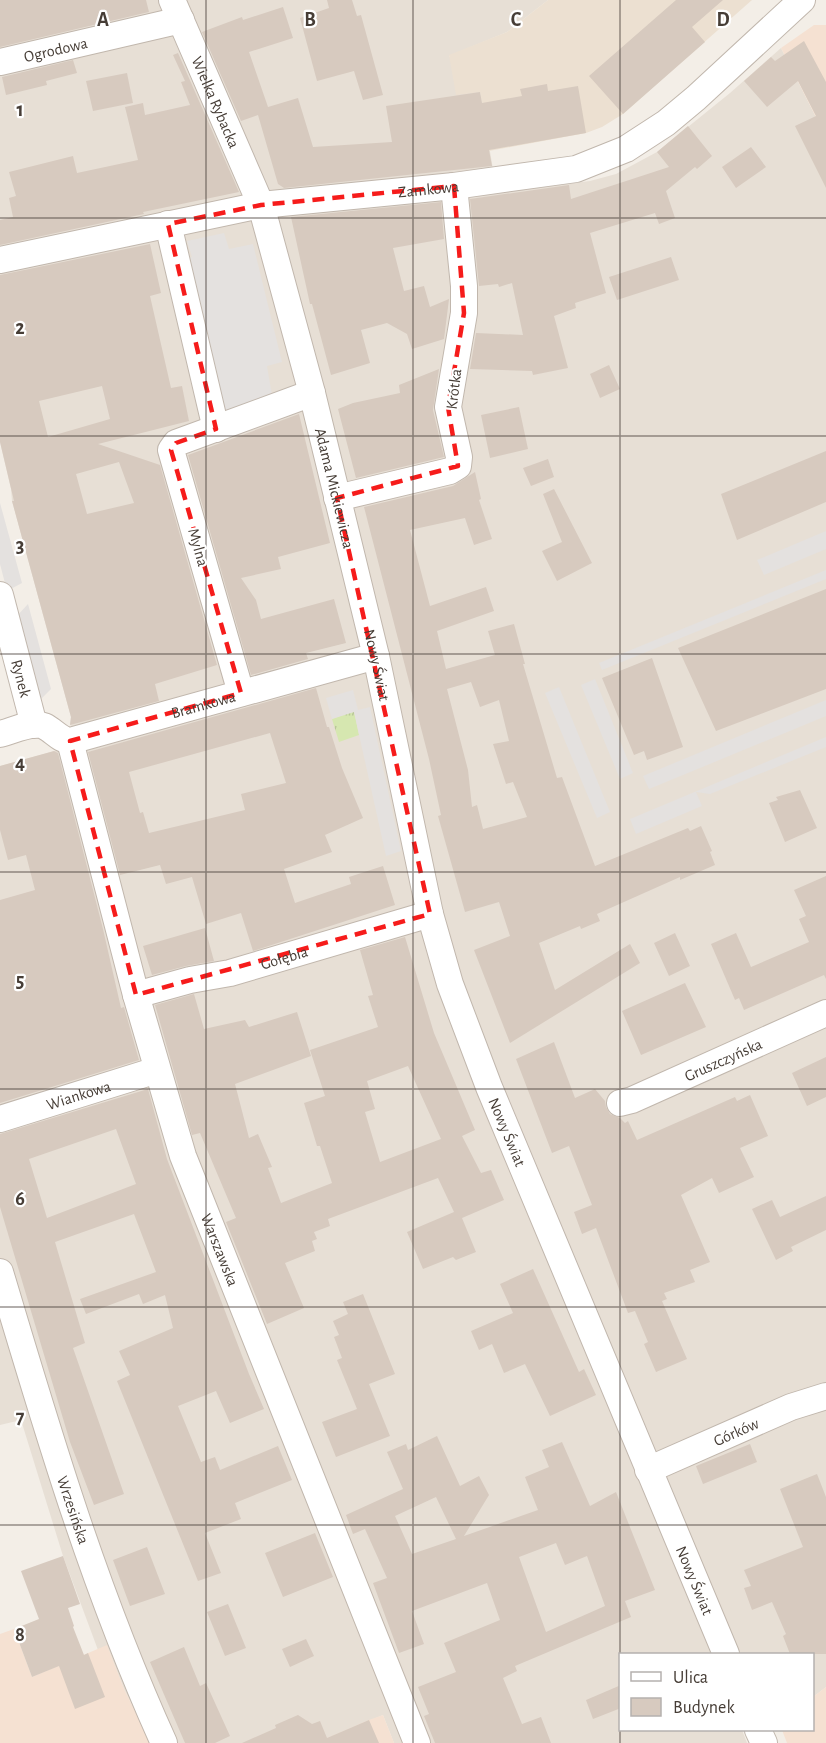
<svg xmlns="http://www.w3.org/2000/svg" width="826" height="1743" font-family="'Alegreya Sans',sans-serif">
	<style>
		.residential { fill: #e7dfd5 }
		.commercial { fill: #f5e1d2 }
		.education { fill: #ece0d1 }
		.grass { fill: url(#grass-tufts) }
		.parking { fill: #e4e1df }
		.building { fill: #d7cabf; fill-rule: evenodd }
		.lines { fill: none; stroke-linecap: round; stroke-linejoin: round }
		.minor-casing { stroke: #c1b7ad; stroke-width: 28 }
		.minor { stroke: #fff; stroke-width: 26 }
		.marked { fill: none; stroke: #f61c1b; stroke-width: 4.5; stroke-dasharray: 12 8; stroke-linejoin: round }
		.grid { fill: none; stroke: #463d36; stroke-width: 1.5; stroke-opacity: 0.55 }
		.labels { text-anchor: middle; stroke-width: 4.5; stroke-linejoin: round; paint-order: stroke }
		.street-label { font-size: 16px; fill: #463d36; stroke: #fff }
		.grid-label { font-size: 20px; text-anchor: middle; font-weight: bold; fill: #463d36; stroke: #fff; stroke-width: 4.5; stroke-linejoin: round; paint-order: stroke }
	</style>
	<defs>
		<pattern id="grass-tufts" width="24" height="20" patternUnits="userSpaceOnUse" patternTransform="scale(1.5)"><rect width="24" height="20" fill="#d6e7b0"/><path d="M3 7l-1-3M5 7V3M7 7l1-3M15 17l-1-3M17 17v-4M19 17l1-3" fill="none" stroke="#b9c798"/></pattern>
	</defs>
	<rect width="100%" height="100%" fill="#f3eee7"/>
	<!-- residential -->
	<path class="residential" d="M0 0H548L507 32 449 56 480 92 497 193 590 181 616 174 657 152 730 93 781 48 826 137V1687L813 1697 812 1654H620V1730H742L747 1743H394L383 1715 316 1743H151L124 1689 107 1646 98 1650 63 1556 21 1420 0 1425V766L84 743 76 729 70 725 71 717 12 501 11 489 0 442Z"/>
	<!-- commercial -->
	<path class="commercial" d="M814 25H826V137L781 48Z
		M14 1629 32 1677 107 1645 124 1689 151 1743H0V1634Z
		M826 1687V1743H787L782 1730H812L813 1697Z
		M383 1715 394 1743H316L369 1720Z"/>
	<!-- education -->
	<path class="education" d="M548 0H752L623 114 602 127 586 133 489 151 480 92 456 95 449 55 507 32Z"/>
	<!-- grass -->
	<path class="grass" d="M354 711 359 735 339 742 332 719Z"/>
	<!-- parking -->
	<path class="parking" d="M224 233 229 249 253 244 282 362 267 366 274 407 213 436 169 262 192 257 187 241Z
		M0 503 22 583 7 591 0 564Z
		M826 531V549L764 575 757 560Z
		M826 570V579L602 670 599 663Z
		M28 604 51 689 38 702 15 618Z
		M595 679 633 773 620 779 581 685Z
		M559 687 610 812 597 818 545 693Z
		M353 690 358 710 370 707 401 851 386 856 354 712 332 719 326 698Z
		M826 700V716L649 789 643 776Z
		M826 737V747L710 794 696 792 702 806 636 834 630 819Z"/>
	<!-- building -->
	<path class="building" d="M0 0H146L149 12 0 47Z
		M327 0H352L357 16 361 15 383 95 363 100 354 71 317 81 300 18 329 8Z
		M676 0H723L692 27 705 42 623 114 589 76Z
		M283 7 293 38 249 52 268 107 298 98 313 147 392 142 386 106 480 92 482 103 522 96 520 89 547 84 548 91 578 86 586 133 489 150 492 166 284 188 278 184 258 115 241 121 202 32 242 17 243 20Z
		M804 41 826 82V188L795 126 816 116 798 81 767 107 744 81 771 57 775 61Z
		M178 53 239 192 143 212 144 214 0 245V220L13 217 9 198 16 196 9 172 73 156 77 173 138 160 125 107 143 103 145 115 190 105 181 82 185 81 173 55Z
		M73 60 77 73 46 81 47 85 6 95 2 77Z
		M127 73 133 103 93 111 86 81Z
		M688 126 712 156 697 169 695 167 666 191 675 218 659 224 655 213 590 233 606 293 575 303 576 308 554 316 568 368 533 375 532 371 470 369 476 333 523 335 512 283 499 287 498 284 479 286 470 199 569 185 571 199 669 167 657 152Z
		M751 147 766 167 736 188 722 167Z
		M441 202 444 239 393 248 404 291 424 286 430 307 449 299 444 339 412 349 407 334 387 323 361 330 370 363 331 375 312 304H310L291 217Z
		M150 244 161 293 150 296 171 388 182 386 189 421 98 444 160 465 217 665 155 684 159 701 70 725 71 717 12 501H14L0 442V275ZM102 386 110 419 48 437 39 401ZM119 462 134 503 87 514 76 474Z
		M671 257 679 280 617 300 609 277Z
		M609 365 620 389 600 398 590 374Z
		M439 369 433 410 444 457 356 478 338 409 353 403 400 393 399 385Z
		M519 407 528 449 490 458 481 415Z
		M299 414 330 543 278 557 281 569 241 578 256 600 261 619 334 599 346 643 306 653 308 659 251 675 188 455Z
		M826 451V502L737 540 721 494Z
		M548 459 554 477 531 486 523 468Z
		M475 472 481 499 479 500 492 539 474 545 465 518 410 530 430 606 486 587 494 611 437 631 446 669 495 655 488 631 514 624 525 664H523L557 778 562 777 595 866 688 828 690 831 701 826 712 851 710 852 715 865 680 880V877L597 914 600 921 581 929 580 926 539 943 555 990 630 944 640 963 510 1043 474 950 510 936 499 902 465 912 438 816 441 815 429 759 364 507 453 486ZM471 682 480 707 499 700 509 741 493 744 506 784 513 782 527 817 483 829 477 805 472 807 468 770 447 689Z
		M554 489 592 563 557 581 542 551 562 542 543 494Z
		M826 589V689L716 731 678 648Z
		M652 658 683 747 647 760 644 751 634 755 602 678Z
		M316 688 327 727H329L342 768 363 818 325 835 332 852 284 869 295 903 351 884 349 877 383 866 395 905 253 951 241 913 206 924 192 877 166 884 160 865 120 875 88 752ZM270 733 286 783 241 794 245 810 149 833 143 812 140 813 129 772Z
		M54 751 58 753 103 929 121 1008 124 1007 139 1060 0 1103V900L35 890 26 855 8 860 0 830V766Z
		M800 790 817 828 785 842 769 803 778 800 776 797Z
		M826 876V979L824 975 744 1010 739 998 735 1000 711 944 736 933 751 967 809 942 799 919 806 916 794 890Z
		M205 928 214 961 186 966 152 975 143 946Z
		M675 933 690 966 669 976 654 943Z
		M405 937 434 1033 475 1130 462 1136 481 1173 491 1170 504 1200 462 1218 476 1252 456 1260 453 1257 423 1269 407 1232 454 1212 438 1178 328 1219 330 1226 314 1232 317 1239 312 1241 315 1251 285 1263 304 1308 267 1324 226 1222 236 1218 200 1133 192 1135 155 1005 194 994 204 1029 245 1020 249 1027 297 1012 311 1056 235 1084 249 1138 258 1134 272 1167 268 1168 281 1203 332 1183 320 1146H317L304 1103 325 1096 310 1050 378 1027 368 996 373 995 360 950ZM408 1066 441 1139 380 1162 365 1112 375 1109 367 1081Z
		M685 983 706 1027 641 1055 622 1011Z
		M554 1042 575 1098 595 1089 605 1101 606 1107 610 1114 620 1118 625 1123 628 1121 637 1140 735 1097 737 1101 750 1095 768 1136 740 1148 754 1177 719 1193 712 1178 681 1195 710 1262 690 1270 695 1282 664 1293 667 1299 662 1301 687 1359 656 1372 644 1344 648 1342 635 1311 628 1313 596 1228 582 1234 574 1212 592 1205 569 1146 552 1153 516 1059Z
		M826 1057V1097L807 1106 792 1073Z
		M148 1089 167 1159 249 1374 264 1409 230 1423 216 1391 178 1406 201 1462 215 1457 220 1470 278 1446 292 1480 235 1503 241 1519 205 1533 221 1573 198 1581 117 1381 130 1375 119 1351 173 1328 165 1295 143 1304 139 1294 86 1314 80 1299 156 1272 134 1214 55 1242 85 1343 73 1348 124 1494 94 1505 70 1442 0 1207V1134ZM116 1129 136 1184 47 1218 29 1159Z
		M826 1196V1230L791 1247 793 1251 776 1260 752 1209 772 1200 780 1217Z
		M533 1269 579 1372 584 1369 596 1395 550 1416 525 1364 504 1373 492 1344 479 1350 471 1331 513 1313 500 1284Z
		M363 1294 395 1374 369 1384 390 1436 336 1457 322 1422 357 1409 337 1360 342 1358 334 1337 339 1335 333 1321 348 1314 343 1302Z
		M437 1436 460 1486 479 1476 489 1495 464 1536 538 1510 525 1477 549 1467 542 1450 562 1442 590 1506 616 1492 655 1590 625 1601 631 1617 515 1666 517 1671 503 1678 522 1724 541 1717 551 1743H435L424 1716 429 1714 418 1687 456 1672 444 1643 500 1620 487 1583 412 1611 424 1644 399 1653 373 1583 387 1578 365 1529 353 1534 346 1515 403 1489 387 1452 406 1444 408 1450ZM436 1497 456 1539 412 1554 395 1516ZM556 1543 565 1565 587 1556 605 1606 546 1632 519 1557Z
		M750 1444 757 1462 703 1484 696 1466Z
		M817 1474 826 1497V1654H790L783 1636 786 1634 772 1602 752 1610 744 1588 751 1586 744 1570 803 1547 780 1489Z
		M315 1533 333 1577 283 1597 265 1553Z
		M147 1547 165 1594 130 1606 113 1560Z
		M63 1556 80 1604 68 1608 74 1626 73 1627 84 1655 88 1653 105 1697 75 1709 59 1666 32 1677 14 1629 39 1619 21 1571Z
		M228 1604 246 1648 225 1656 207 1612Z
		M306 1639 314 1656 290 1667 282 1649Z
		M184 1647 200 1686 206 1683 230 1736 215 1743H185L150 1662Z
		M621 1685V1708L593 1719 586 1700Z
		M298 1715 312 1724 320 1721 327 1738 369 1720 379 1743H242L276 1728 275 1725Z"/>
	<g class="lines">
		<!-- minor casing -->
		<g class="minor-casing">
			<g id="minor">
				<path id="s1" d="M172 0 261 205 312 393 376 656 430 914 450 984 489 1087 726 1654"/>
				<path id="s2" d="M0 62 181 20"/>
				<path d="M168 224 216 429"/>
				<path id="s3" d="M0 260 261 205 454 186 576 169 626 149 666 123 696 98 802 0"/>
				<path d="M337 498 450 471 458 466 459 457 448 407 464 313V286L454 186"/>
				<path id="s4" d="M0 595 34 725"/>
				<path d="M241 693 171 450 176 443 312 393"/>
				<path id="s5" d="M0 734C12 731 33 721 44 726 53 730 60 740 70 741L376 656"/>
				<path id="s6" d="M70 741 136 995 183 1156 417 1743"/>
				<path id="s7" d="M136 995 190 980 230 973 430 914"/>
				<path id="s8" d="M620 1103 632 1100 826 1013"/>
				<path id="s9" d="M0 1119 157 1070"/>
				<path id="s10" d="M0 1272C48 1433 94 1589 164 1743"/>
				<path id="s11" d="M648 1470 791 1407 826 1396"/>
				<path d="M758 1730 764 1743"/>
			</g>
		</g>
		<!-- minor -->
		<use href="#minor" class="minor"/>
	</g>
	<!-- marked area -->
	<path class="marked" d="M454 186 464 313 448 407 458 466 337 498 430 914 136 995 70 741 241 693 171 450 176 443 216 429 168 224 261 205Z"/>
	<!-- grid -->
	<path class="grid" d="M206 0V1743M413 0V1743M620 0V1743M0 218H826M0 436H826M0 654H826M0 872H826M0 1089H826M0 1307H826M0 1525H826"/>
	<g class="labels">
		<!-- street labels -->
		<g class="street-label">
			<text dy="6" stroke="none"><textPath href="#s2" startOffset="57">Ogrodowa</textPath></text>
			<text dy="6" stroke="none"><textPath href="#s1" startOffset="111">Wielka Rybacka</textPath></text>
			<text dy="6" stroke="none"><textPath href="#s3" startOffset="435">Zamkowa</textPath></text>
			<text transform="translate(453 389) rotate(-83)" y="6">Krótka</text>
			<text dy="6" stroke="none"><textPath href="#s1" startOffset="516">Adama Mickiewicza</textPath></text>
			<text transform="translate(199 547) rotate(74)" y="6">Mylna</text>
			<text dy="6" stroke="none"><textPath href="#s1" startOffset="698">Nowy Świat</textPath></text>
			<text dy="6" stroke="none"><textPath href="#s4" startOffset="86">Rynek</textPath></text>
			<text dy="6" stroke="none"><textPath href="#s5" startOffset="214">Bramkowa</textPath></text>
			<text dy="6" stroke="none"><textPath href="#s7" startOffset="153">Gołębia</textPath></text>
			<text dy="6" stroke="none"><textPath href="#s8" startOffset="112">Gruszczyńska</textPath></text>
			<text dy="6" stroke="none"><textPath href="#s9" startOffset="82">Wiankowa</textPath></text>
			<text dy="6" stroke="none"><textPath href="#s1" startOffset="1184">Nowy Świat</textPath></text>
			<text dy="6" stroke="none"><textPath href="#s6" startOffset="531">Warszawska</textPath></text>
			<text dy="6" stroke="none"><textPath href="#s11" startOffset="96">Górków</textPath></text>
			<text dy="6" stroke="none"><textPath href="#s10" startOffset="249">Wrzesińska</textPath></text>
			<text dy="6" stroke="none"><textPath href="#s1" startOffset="1670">Nowy Świat</textPath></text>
		</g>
	</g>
	<g class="grid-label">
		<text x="103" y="26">A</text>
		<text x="310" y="26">B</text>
		<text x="516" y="26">C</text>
		<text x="723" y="26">D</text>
		<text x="20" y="116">1</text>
		<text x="20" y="334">2</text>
		<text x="20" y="552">3</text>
		<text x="20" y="769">4</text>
		<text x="20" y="987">5</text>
		<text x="20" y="1205">6</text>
		<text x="20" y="1423">7</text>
		<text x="20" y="1641">8</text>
	</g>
	<!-- legend -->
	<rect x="619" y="1653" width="195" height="78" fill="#ffffff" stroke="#b5b1af" stroke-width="1.5"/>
	<rect x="631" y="1672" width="30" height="9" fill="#ffffff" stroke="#b5b1af" stroke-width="1.5"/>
	<text x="673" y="1683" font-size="18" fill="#463d36">Ulica</text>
	<rect x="631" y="1698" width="30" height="18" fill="#d7cabf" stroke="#b5b1af" stroke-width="1.5"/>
	<text x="673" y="1713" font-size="18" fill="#463d36">Budynek</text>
</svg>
